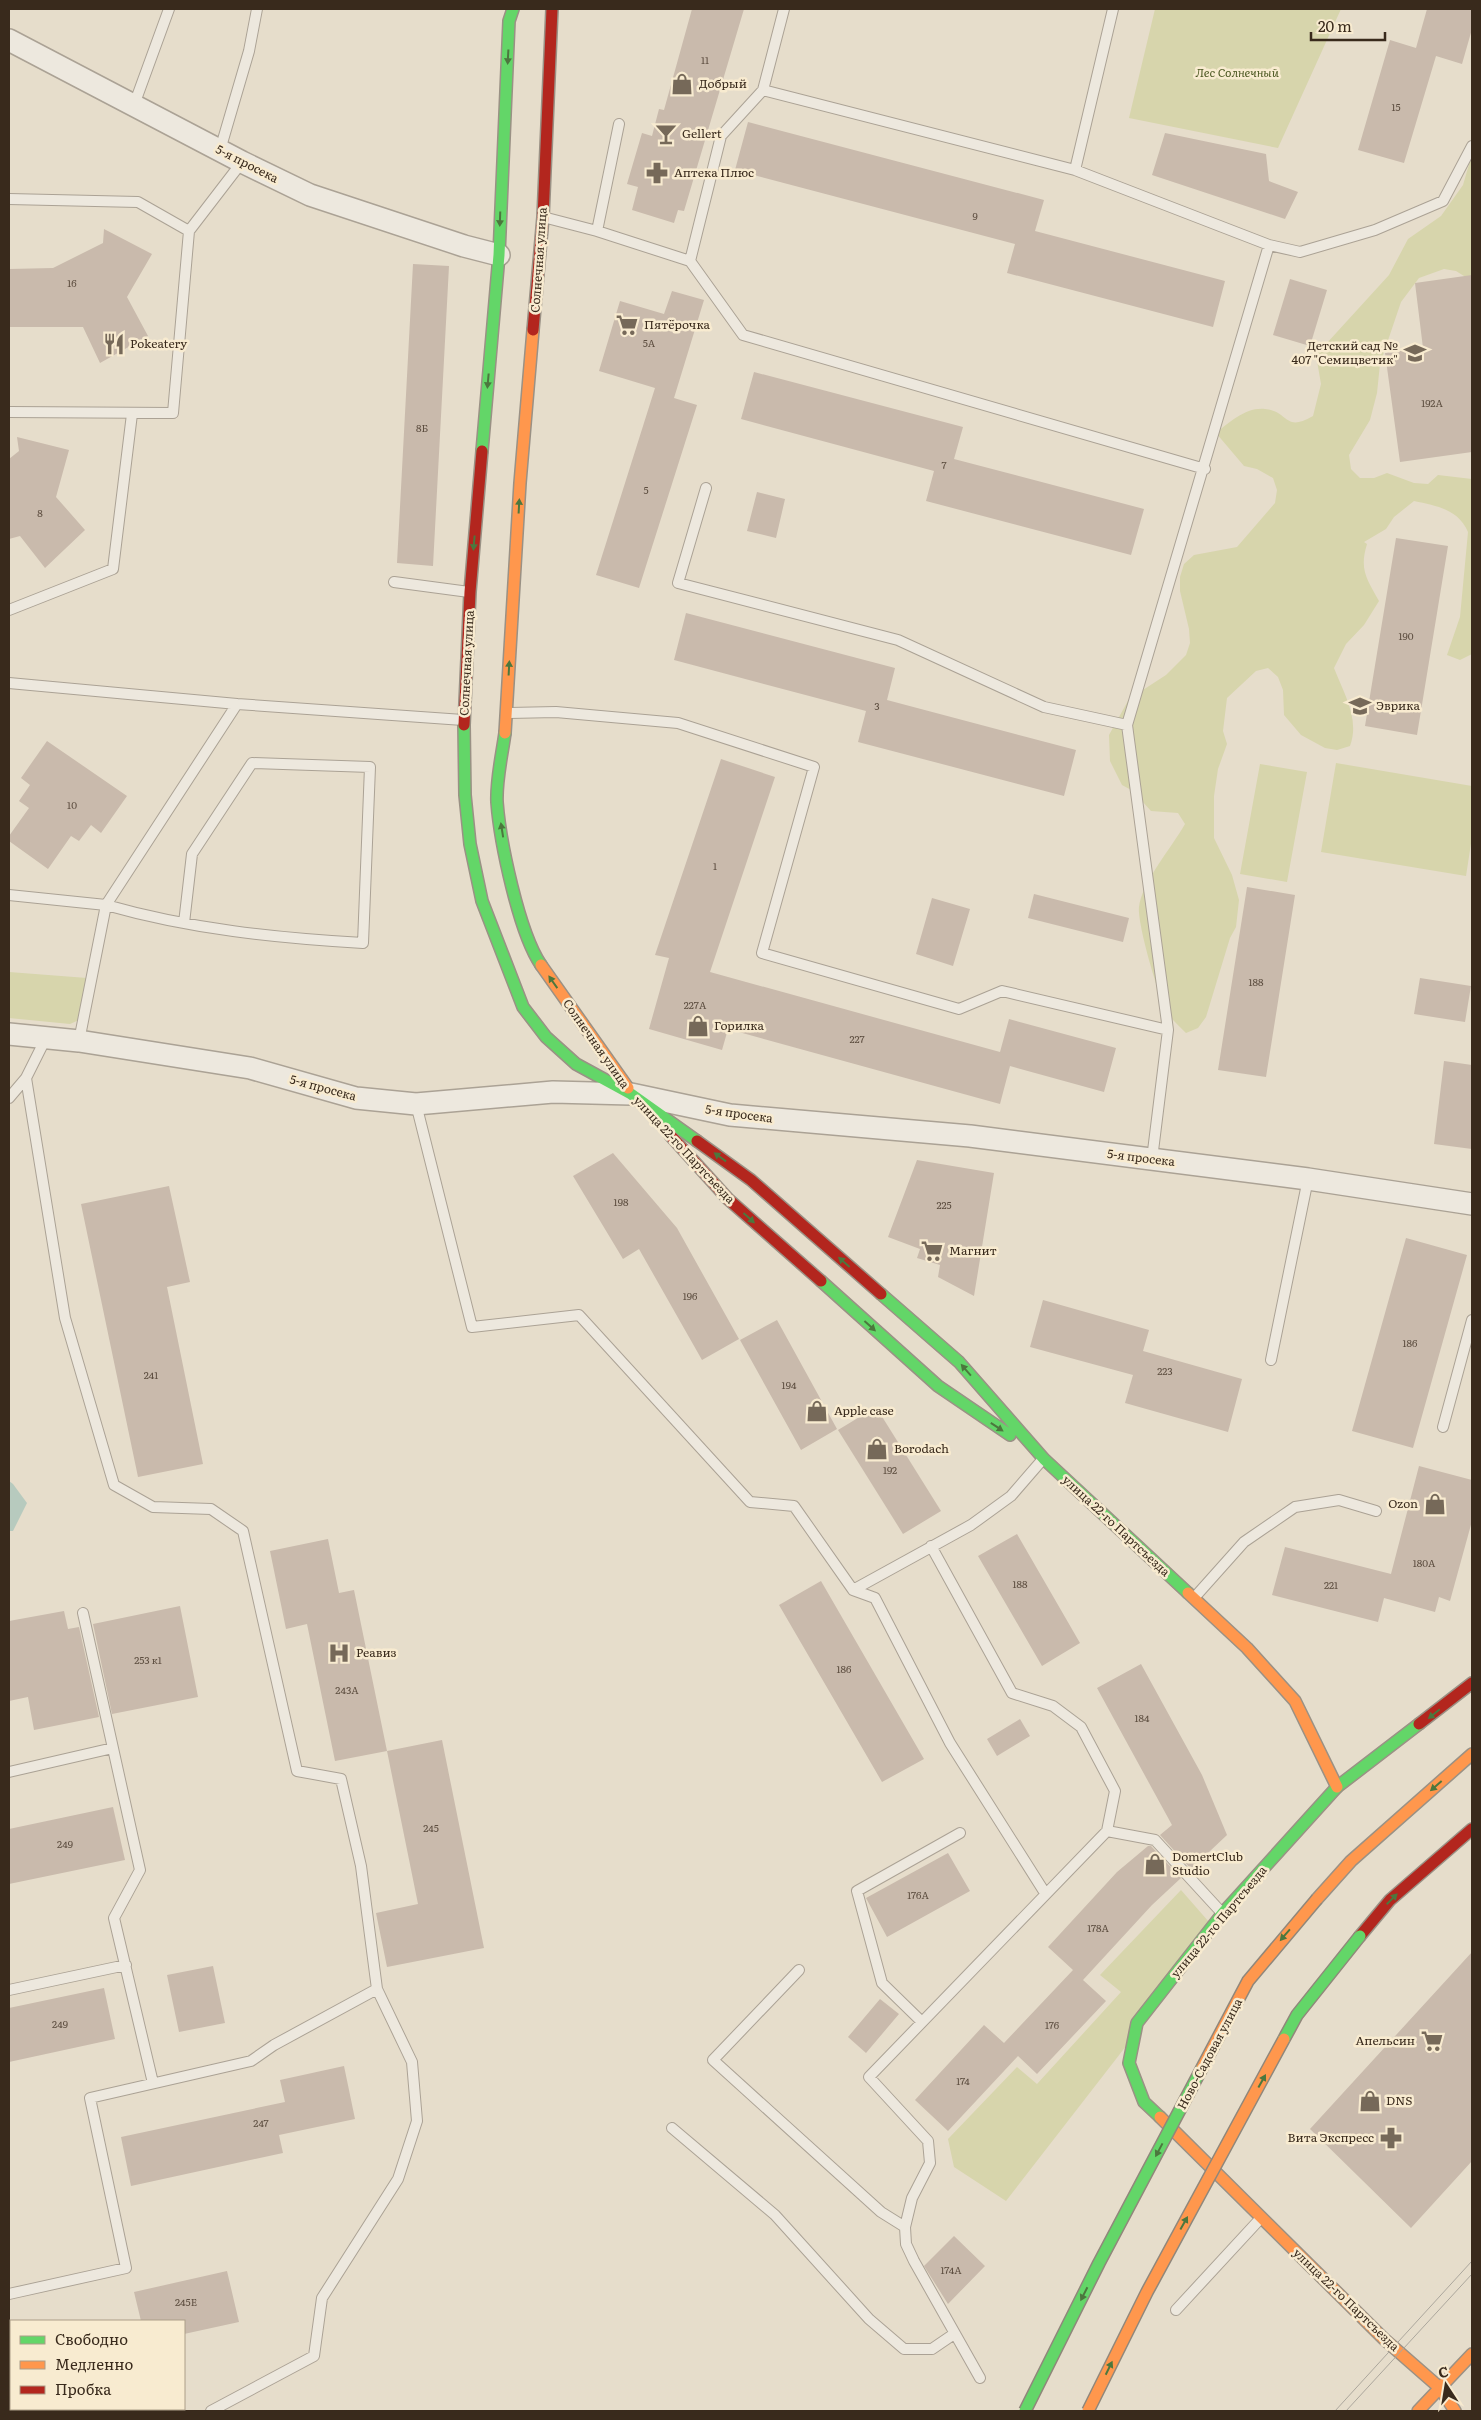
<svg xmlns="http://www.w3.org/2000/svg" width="1481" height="2420" font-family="Literata,serif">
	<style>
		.green { fill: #d7d5ac }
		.water { fill: #b7cabe }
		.building { fill: #c9baac }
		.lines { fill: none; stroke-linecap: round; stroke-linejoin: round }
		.lane-casing { stroke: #aba295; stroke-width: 12 }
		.street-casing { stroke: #aba295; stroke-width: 24 }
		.fast-casing { stroke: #9a9185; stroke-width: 14 }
		.slow-casing { stroke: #9a9185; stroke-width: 14 }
		.jam-casing { stroke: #9a9185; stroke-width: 14 }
		.lane { stroke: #ede8de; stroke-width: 10 }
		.street { stroke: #ede8de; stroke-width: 21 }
		.fast { stroke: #63d668; stroke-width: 11 }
		.slow { stroke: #ff974d; stroke-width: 11 }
		.jam { stroke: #b3261e; stroke-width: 11 }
		.tram { stroke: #aca79d; stroke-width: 1 }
		.fast-bridge-casing { stroke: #90877b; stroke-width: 14; stroke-linecap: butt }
		.slow-bridge-casing { stroke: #90877b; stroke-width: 14; stroke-linecap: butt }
		.fast-bridge { stroke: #63d668; stroke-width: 11 }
		.slow-bridge { stroke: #ff974d; stroke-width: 11 }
		.oneway { fill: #4c773e }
		.labels { text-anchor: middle; stroke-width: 5; stroke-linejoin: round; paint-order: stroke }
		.number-label { font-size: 10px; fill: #5d4e40 }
		.park-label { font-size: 12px; font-style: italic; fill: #4b5721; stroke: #f8ebd0 }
		.poi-label { font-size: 12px; fill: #392a1c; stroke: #f8ebd0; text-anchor: start }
		.street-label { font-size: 12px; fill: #392a1c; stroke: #f8ebd0 }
	</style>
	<rect width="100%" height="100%" fill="#e6ddcb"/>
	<!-- green -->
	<path class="green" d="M1155 9H1341L1278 148 1129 118Z
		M1472 154V281L1456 271 1444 269 1419 278 1401 302 1380 364 1377 393 1370 420 1349 455 1351 469 1360 478H1374L1387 473 1414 483 1428 484 1438 475 1472 479V654L1460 660 1447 655 1460 617 1468 532C1458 509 1437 506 1414 501L1394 517 1386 529 1364 542 1367 544C1359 570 1367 579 1379 601L1364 625 1346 644 1334 668C1344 694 1360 719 1350 746L1337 750 1325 748 1301 735 1284 715 1283 690 1278 677 1268 668 1256 671 1227 698 1223 731 1227 744 1218 769 1214 796V838L1232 875 1239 900 1236 927 1230 938 1206 1017 1198 1028 1186 1033C1180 1027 1172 1020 1168 1013 1159 999 1137 923 1139 907 1142 882 1172 847 1185 824L1178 813 1151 811 1133 791 1122 785 1110 761 1109 735 1129 699 1166 675 1186 655 1190 643 1189 629 1180 591V577L1184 564 1194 555 1237 547 1275 503 1277 490 1273 478 1257 469 1244 466 1216 433C1230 422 1246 407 1265 409 1289 411 1284 433 1313 416L1321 384 1316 355 1389 275 1408 239 1441 216 1463 185Z
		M1336 763 1472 786V837L1466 876 1321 852Z
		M1260 764 1307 772 1287 882 1240 874Z
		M9 972 87 978 88 1016 70 1024 9 1018Z
		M1181 1890 1216 1930 1006 2201 954 2167 948 2139 1017 2067 1037 2084 1121 1992 1100 1975Z"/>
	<!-- water -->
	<path class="water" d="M9 1481 13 1484 27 1503 13 1531H9Z"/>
	<!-- building -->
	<path class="building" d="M692 9H744L684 211 678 210 674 223 632 210 638 187 627 184 642 133 652 136 659 109 664 110Z
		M1427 9H1472V29L1462 64 1436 56 1404 163 1358 150 1390 40 1416 48Z
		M748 122 1044 200 1035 231 1225 281 1213 327 1007 273 1015 244 735 170Z
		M1165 133 1266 154 1269 181 1298 192 1285 219 1152 175Z
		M104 229 152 254 127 297 148 336 100 363 83 327H9V269L53 268 103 243Z
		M413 264 449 266 433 566 397 563Z
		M1472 275V452L1400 462 1385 353 1423 348 1415 283Z
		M1290 279 1327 290 1310 346 1273 335Z
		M672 291 704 300 674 398 697 405 639 588 596 575 655 388 599 371 620 301 664 314Z
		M754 372 963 427 954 459 1144 509 1131 555 926 501 934 471 741 419Z
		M17 437 69 450 56 497 85 530 45 568 20 536 9 539V459L19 451Z
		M757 492 785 499 776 538 747 531Z
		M1396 538 1448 546 1417 735 1365 726Z
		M686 613 895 668 887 700 1076 750 1064 796 858 742 866 711 674 660Z
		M47 741 127 796 101 833 91 825 79 841 71 836 48 869 9 841V836L29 808 19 801 30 785 21 778Z
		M721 759 775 777 710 972 1000 1052 1009 1019 1116 1048 1104 1092 1010 1066 1000 1104 728 1029 722 1050 649 1029 669 958 655 955Z
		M1247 887 1295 895 1266 1077 1218 1070Z
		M1034 894 1129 918 1123 942 1028 918Z
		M932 898 970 909 953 966 916 954Z
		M1420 978 1471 986 1465 1022 1414 1014Z
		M1444 1061 1472 1065V1149L1434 1144Z
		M613 1153 677 1228 739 1339 702 1360 639 1249 623 1259 573 1176Z
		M917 1160 994 1173 974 1296 938 1277 940 1265 917 1258 920 1249 888 1237Z
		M169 1186 190 1282 167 1287 203 1464 138 1477 81 1204Z
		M1406 1238 1467 1255 1413 1448 1352 1431Z
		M1043 1300 1149 1330 1143 1351 1242 1379 1228 1432 1125 1403 1133 1375 1030 1347Z
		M777 1320 837 1429 801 1450 740 1340Z
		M876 1407 941 1511 903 1534 838 1430Z
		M1419 1466 1472 1480V1521L1450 1601 1439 1597 1435 1612 1384 1598 1378 1622 1272 1595 1285 1547 1391 1574Z
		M1017 1534 1080 1643 1042 1666 978 1556Z
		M328 1539 339 1593 354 1590 387 1751 335 1761 307 1624 286 1629 270 1551Z
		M821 1581 924 1759 882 1782 779 1605Z
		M180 1606 198 1697 112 1714 93 1624Z
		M64 1611 68 1629 79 1627 99 1717 34 1730 28 1697 9 1701V1621Z
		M1141 1664 1202 1775 1227 1835 1191 1869 1160 1835 1172 1825 1097 1688Z
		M1020 1719 1030 1736 997 1756 987 1739Z
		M442 1740 484 1948 387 1967 376 1913 418 1904 387 1751Z
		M113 1807 125 1860 9 1884V1829Z
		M1148 1846H1151L1181 1878 1152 1905 1083 1980 1106 2001 1037 2074 1018 2056 948 2131 915 2100 984 2025 1004 2043 1073 1970 1048 1947 1117 1872Z
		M948 1853 970 1891 887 1937 866 1898Z
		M1472 1952V2161L1411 2228 1310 2129Z
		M213 1966 225 2023 179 2032 167 1975Z
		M104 1988 115 2039 9 2062V2008Z
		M880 1999 899 2014 866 2053 848 2037Z
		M344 2066 355 2119 279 2135 283 2153 131 2186 121 2137 285 2102 280 2080Z
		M954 2236 985 2266 948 2304 924 2266Z
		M227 2271 239 2322 184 2334V2321H141L134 2292Z"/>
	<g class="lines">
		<!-- lane casing -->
		<g class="lane-casing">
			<path id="lane" d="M784 9 763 90 1075 170
				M1113 9 1075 170 1269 245
				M134 105 169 9
				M220 150 249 51 257 9
				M9 199 138 202 189 231
				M543 217 597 231 690 261 743 335 1205 469
				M597 231 619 124
				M690 261 721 136 763 90
				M9 412 173 413 189 231 242 162
				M706 488 678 583 898 640 1044 707 1127 725
				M394 582 469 592
				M9 610 113 569 132 414
				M9 683 237 704 106 905C190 929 276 938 363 943L370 767 252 763 192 854 184 923
				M237 704 463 720
				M509 713 556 712 678 723 814 767 762 953 959 1009 1002 991 1168 1030
				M9 895 106 905 79 1041
				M9 1098 26 1078 46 1038
				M416 1104 472 1327 579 1315 750 1502 794 1506 853 1590
				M1152 1159 1168 1030 1127 725 1269 245 1300 252 1375 230 1443 201 1472 146
				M1271 1360 1308 1179
				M1443 1427 1472 1320
				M1043 1459 1011 1496 971 1525 853 1590 875 1598 950 1743 1045 1893
				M931 1546 1012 1693 1053 1706 1081 1727 1115 1791 1107 1831 869 2077 928 2141 930 2163 912 2198 905 2227 906 2244 914 2261 980 2378
				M1194 1598 1244 1542 1295 1507 1339 1500 1376 1511
				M83 1613 140 1870 114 1918 153 2083
				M9 1772 113 1748
				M1107 1831 1155 1840 1222 1913
				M799 1970 713 2060 881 2212 905 2227
				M9 1990 126 1965
				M922 2022 882 1983 857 1891 960 1833
				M672 2128 775 2215 869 2319 904 2349H932L954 2334
				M9 2294 126 2268 90 2098 251 2061 274 2045 377 1989 361 1866 341 1779 297 1771 243 1531 211 1509 153 1507 114 1485 65 1318 26 1078
				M1176 2310 1260 2219
				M211 2411 314 2356 322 2298 398 2179 417 2121 412 2062 377 1989"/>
		</g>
		<!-- street casing -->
		<g class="street-casing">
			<path id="street" d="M9 40 242 162 310 195 464 246 499 255
				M9 1034 79 1041 250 1068 356 1098 416 1104 553 1092 631 1094 730 1115 970 1136 1308 1179 1472 1204"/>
		</g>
		<!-- fast casing -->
		<g class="fast-casing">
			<path id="fast" d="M482 451 499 255 509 21 513 9
				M464 725 465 795 470 844 482 901 523 1007 546 1037 576 1064 631 1094 697 1141
				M505 733C502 755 496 780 497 802 500 842 519 933 541 965
				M821 1281 938 1386 1010 1435
				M881 1294 959 1362 1044 1459 1188 1593
				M1160 2117 1144 2102 1129 2063 1137 2023 1223 1913 1337 1787 1419 1724"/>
		</g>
		<!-- slow casing -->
		<g class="slow-casing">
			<path id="slow" d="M505 733 520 483 533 330
				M541 965 628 1088
				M1188 1593 1247 1648 1295 1701 1337 1787
				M1317 1899 1351 1861 1472 1754
				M1160 2117 1384 2339 1440 2388 1455 2411
				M1418 2411 1472 2354"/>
		</g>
		<!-- jam casing -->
		<g class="jam-casing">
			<path id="jam" d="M533 330 543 217 552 9
				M464 725 470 592 482 451
				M670 1135 728 1199 821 1281
				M697 1141 751 1180 881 1294
				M1419 1724 1472 1683
				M1360 1936 1390 1900 1472 1829"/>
		</g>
		<!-- lane -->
		<use href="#lane" class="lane"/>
		<!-- street -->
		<use href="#street" class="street"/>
		<!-- fast -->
		<use href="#fast" class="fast"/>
		<!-- slow -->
		<use href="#slow" class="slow"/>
		<!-- jam -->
		<use href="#jam" class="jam"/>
		<!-- tram -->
		<path class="tram" d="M1335 2411 1472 2261
			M1346 2411 1472 2274"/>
		<!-- fast-bridge casing -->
		<g class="fast-bridge-casing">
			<path id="fast-bridge" d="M1284 2039 1297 2015 1360 1936
				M1025 2411 1099 2263 1202 2068"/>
		</g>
		<!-- slow-bridge casing -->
		<g class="slow-bridge-casing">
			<path id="slow-bridge" d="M1202 2068 1248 1981 1317 1899
				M1088 2411 1147 2292 1284 2039"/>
		</g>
		<!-- fast-bridge -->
		<use href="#fast-bridge" class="fast-bridge"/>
		<!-- slow-bridge -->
		<use href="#slow-bridge" class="slow-bridge"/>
	</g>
	<!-- one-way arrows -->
	<defs><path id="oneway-solid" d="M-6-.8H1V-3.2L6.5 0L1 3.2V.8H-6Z" transform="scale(1.25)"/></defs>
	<g class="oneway">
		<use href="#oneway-solid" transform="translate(508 57) rotate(93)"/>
		<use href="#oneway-solid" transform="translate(500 219) rotate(92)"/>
		<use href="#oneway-solid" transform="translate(488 381) rotate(95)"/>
		<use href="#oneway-solid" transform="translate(519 506) rotate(-87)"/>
		<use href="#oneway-solid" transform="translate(474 543) rotate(95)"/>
		<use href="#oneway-solid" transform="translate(509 668) rotate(-87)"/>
		<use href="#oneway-solid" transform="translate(502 830) rotate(-99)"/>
		<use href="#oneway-solid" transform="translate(553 982) rotate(-125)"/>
		<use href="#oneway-solid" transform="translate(720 1157) rotate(-144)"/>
		<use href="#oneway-solid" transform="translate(749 1218) rotate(42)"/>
		<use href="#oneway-solid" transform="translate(844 1262) rotate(-139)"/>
		<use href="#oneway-solid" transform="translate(870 1326) rotate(42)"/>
		<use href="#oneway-solid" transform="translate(966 1370) rotate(-131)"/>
		<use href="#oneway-solid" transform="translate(997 1427) rotate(34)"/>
		<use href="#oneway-solid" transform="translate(1434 1714) rotate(141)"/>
		<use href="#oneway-solid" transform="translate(1436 1786) rotate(139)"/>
		<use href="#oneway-solid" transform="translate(1392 1899) rotate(-45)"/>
		<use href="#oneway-solid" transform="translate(1285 1935) rotate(131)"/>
		<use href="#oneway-solid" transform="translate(1262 2081) rotate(-61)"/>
		<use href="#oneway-solid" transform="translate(1159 2150) rotate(118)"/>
		<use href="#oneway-solid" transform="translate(1184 2223) rotate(-61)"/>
		<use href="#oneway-solid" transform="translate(1084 2294) rotate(117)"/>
		<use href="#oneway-solid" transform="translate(1109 2368) rotate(-64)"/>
	</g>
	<!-- icons -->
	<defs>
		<g id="shop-bare" transform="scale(1.725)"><path d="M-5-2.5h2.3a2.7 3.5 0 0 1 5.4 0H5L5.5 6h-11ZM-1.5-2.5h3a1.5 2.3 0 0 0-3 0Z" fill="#766959" stroke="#f8ebd0" stroke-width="2.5" paint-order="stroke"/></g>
		<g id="bar-bare" transform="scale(1.725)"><path d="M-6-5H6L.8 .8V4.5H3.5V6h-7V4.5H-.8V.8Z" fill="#766959" stroke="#f8ebd0" stroke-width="2.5" paint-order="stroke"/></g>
		<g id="pharmacy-bare" transform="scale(1.725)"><path d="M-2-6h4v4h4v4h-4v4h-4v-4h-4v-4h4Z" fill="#766959" stroke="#f8ebd0" stroke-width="2.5" paint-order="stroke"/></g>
		<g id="supermarket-bare" transform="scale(1.725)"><path d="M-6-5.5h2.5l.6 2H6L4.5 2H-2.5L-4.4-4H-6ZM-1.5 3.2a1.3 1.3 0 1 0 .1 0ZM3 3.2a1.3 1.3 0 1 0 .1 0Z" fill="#766959" stroke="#f8ebd0" stroke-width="2.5" paint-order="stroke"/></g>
		<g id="restaurant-bare" transform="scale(1.725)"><path d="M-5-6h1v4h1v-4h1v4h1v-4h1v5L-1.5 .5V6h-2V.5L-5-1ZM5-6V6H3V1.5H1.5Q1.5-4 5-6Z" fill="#766959" stroke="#f8ebd0" stroke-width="2.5" paint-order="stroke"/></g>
		<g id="school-bare" transform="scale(1.725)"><path d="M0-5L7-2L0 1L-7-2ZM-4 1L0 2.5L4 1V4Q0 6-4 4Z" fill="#766959" stroke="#f8ebd0" stroke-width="2.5" paint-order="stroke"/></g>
		<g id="hospital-bare" transform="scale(1.725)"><path d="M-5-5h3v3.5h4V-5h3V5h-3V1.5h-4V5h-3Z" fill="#766959" stroke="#f8ebd0" stroke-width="2.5" paint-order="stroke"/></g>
	</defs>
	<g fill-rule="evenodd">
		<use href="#shop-bare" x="682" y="84"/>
		<use href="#bar-bare" x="666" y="134"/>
		<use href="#pharmacy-bare" x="657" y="173"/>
		<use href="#supermarket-bare" x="627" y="325"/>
		<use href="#restaurant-bare" x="114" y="344"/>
		<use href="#school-bare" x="1415" y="353"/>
		<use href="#school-bare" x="1360" y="706"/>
		<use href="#shop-bare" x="698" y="1026"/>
		<use href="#supermarket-bare" x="932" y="1251"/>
		<use href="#shop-bare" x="817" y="1411"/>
		<use href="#shop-bare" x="877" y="1449"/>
		<use href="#shop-bare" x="1435" y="1504"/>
		<use href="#hospital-bare" x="339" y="1653"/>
		<use href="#shop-bare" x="1155" y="1864"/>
		<use href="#supermarket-bare" x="1432" y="2041"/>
		<use href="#shop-bare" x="1370" y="2101"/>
		<use href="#pharmacy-bare" x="1391" y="2138"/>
	</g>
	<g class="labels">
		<!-- number labels -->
		<g class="number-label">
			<text x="705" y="64">11</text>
			<text x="1396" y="111">15</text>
			<text x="975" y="220">9</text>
			<text x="72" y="287">16</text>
			<text x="649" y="347">5А</text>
			<text x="1432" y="407">192А</text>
			<text x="422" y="432">8Б</text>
			<text x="944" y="469">7</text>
			<text x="646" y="494">5</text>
			<text x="40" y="517">8</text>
			<text x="1406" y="640">190</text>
			<text x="877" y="710">3</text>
			<text x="72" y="809">10</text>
			<text x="715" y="870">1</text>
			<text x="1256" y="986">188</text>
			<text x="695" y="1009">227А</text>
			<text x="857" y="1043">227</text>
			<text x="621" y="1206">198</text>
			<text x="944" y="1209">225</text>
			<text x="690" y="1300">196</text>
			<text x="1410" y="1347">186</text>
			<text x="1165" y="1375">223</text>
			<text x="151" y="1379">241</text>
			<text x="789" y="1389">194</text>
			<text x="890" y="1474">192</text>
			<text x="1424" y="1567">180А</text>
			<text x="1020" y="1588">188</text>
			<text x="1331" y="1589">221</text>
			<text x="148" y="1664">253 к1</text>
			<text x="844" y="1673">186</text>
			<text x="347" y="1694">243А</text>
			<text x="1142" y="1722">184</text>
			<text x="431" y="1832">245</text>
			<text x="65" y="1848">249</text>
			<text x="918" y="1899">176А</text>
			<text x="1098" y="1932">178А</text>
			<text x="60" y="2028">249</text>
			<text x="1052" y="2029">176</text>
			<text x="963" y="2085">174</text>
			<text x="261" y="2127">247</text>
			<text x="951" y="2274">174А</text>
			<text x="186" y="2306">245Е</text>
		</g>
		<!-- park labels -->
		<g class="park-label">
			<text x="1237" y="77">Лес Солнечный</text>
		</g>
		<!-- poi labels -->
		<g class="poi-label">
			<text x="699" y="88">Добрый</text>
			<text x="682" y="138">Gellert</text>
			<text x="674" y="177">Аптека Плюс</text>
			<text x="644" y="329">Пятёрочка</text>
			<text x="130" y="348">Pokeatery</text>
			<text x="1398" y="350" text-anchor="end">Детский сад №<tspan x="1398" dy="14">407 "Семицветик"</tspan></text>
			<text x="1376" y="710">Эврика</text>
			<text x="714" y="1030">Горилка</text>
			<text x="949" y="1255">Магнит</text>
			<text x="834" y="1415">Apple case</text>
			<text x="894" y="1453">Borodach</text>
			<text x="1418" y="1508" text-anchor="end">Ozon</text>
			<text x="356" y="1657">Реавиз</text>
			<text x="1172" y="1861">DomertClub<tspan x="1172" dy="14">Studio</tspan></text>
			<text x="1415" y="2045" text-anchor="end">Апельсин</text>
			<text x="1386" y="2105">DNS</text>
			<text x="1374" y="2142" text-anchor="end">Вита Экспресс</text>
		</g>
		<!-- street labels -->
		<g class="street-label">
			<text transform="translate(247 164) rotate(27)" y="4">5-я просека</text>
			<text transform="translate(539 260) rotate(-86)" y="4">Солнечная улица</text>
			<text transform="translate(467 663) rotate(-87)" y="4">Солнечная улица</text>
			<text transform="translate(596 1044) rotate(55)" y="4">Солнечная улица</text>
			<text transform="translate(323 1088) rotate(15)" y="4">5-я просека</text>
			<text transform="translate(739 1114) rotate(8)" y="4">5-я просека</text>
			<text transform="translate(684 1150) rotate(47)" y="4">улица 22-го Партсъезда</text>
			<text transform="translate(1141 1158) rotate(7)" y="4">5-я просека</text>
			<text transform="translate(1116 1526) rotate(43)" y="4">улица 22-го Партсъезда</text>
			<text transform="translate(1219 1922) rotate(-50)" y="4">улица 22-го Партсъезда</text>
			<text transform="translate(1210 2054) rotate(-62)" y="4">Ново-Садовая улица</text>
			<text transform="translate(1346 2300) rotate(44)" y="4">улица 22-го Партсъезда</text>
		</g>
	</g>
	<!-- border -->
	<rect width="1481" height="2420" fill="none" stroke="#392a1c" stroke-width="20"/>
	<!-- legend -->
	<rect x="10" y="2320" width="175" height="90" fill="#f8ebd0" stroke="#ac9e88"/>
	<rect x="20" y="2336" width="25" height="8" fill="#63d668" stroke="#ac9e88"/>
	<text x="55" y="2345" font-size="15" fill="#392a1c">Свободно</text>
	<rect x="20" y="2361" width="25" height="8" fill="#ff974d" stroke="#ac9e88"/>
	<text x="55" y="2370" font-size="15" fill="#392a1c">Медленно</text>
	<rect x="20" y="2386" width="25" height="8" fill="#b3261e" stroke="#ac9e88"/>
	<text x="55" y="2395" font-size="15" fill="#392a1c">Пробка</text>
	<!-- north arrow -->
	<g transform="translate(1446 2385) rotate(348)" stroke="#f8ebd0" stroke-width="4" paint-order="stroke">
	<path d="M0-4L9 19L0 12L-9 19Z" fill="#392a1c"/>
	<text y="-8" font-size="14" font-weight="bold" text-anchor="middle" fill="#392a1c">С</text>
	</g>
	<!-- scale -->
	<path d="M1311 32v8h74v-8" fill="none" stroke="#392a1c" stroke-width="2.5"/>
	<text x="1318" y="32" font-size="15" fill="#392a1c" stroke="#f8ebd0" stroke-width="4" paint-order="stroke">20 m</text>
</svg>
